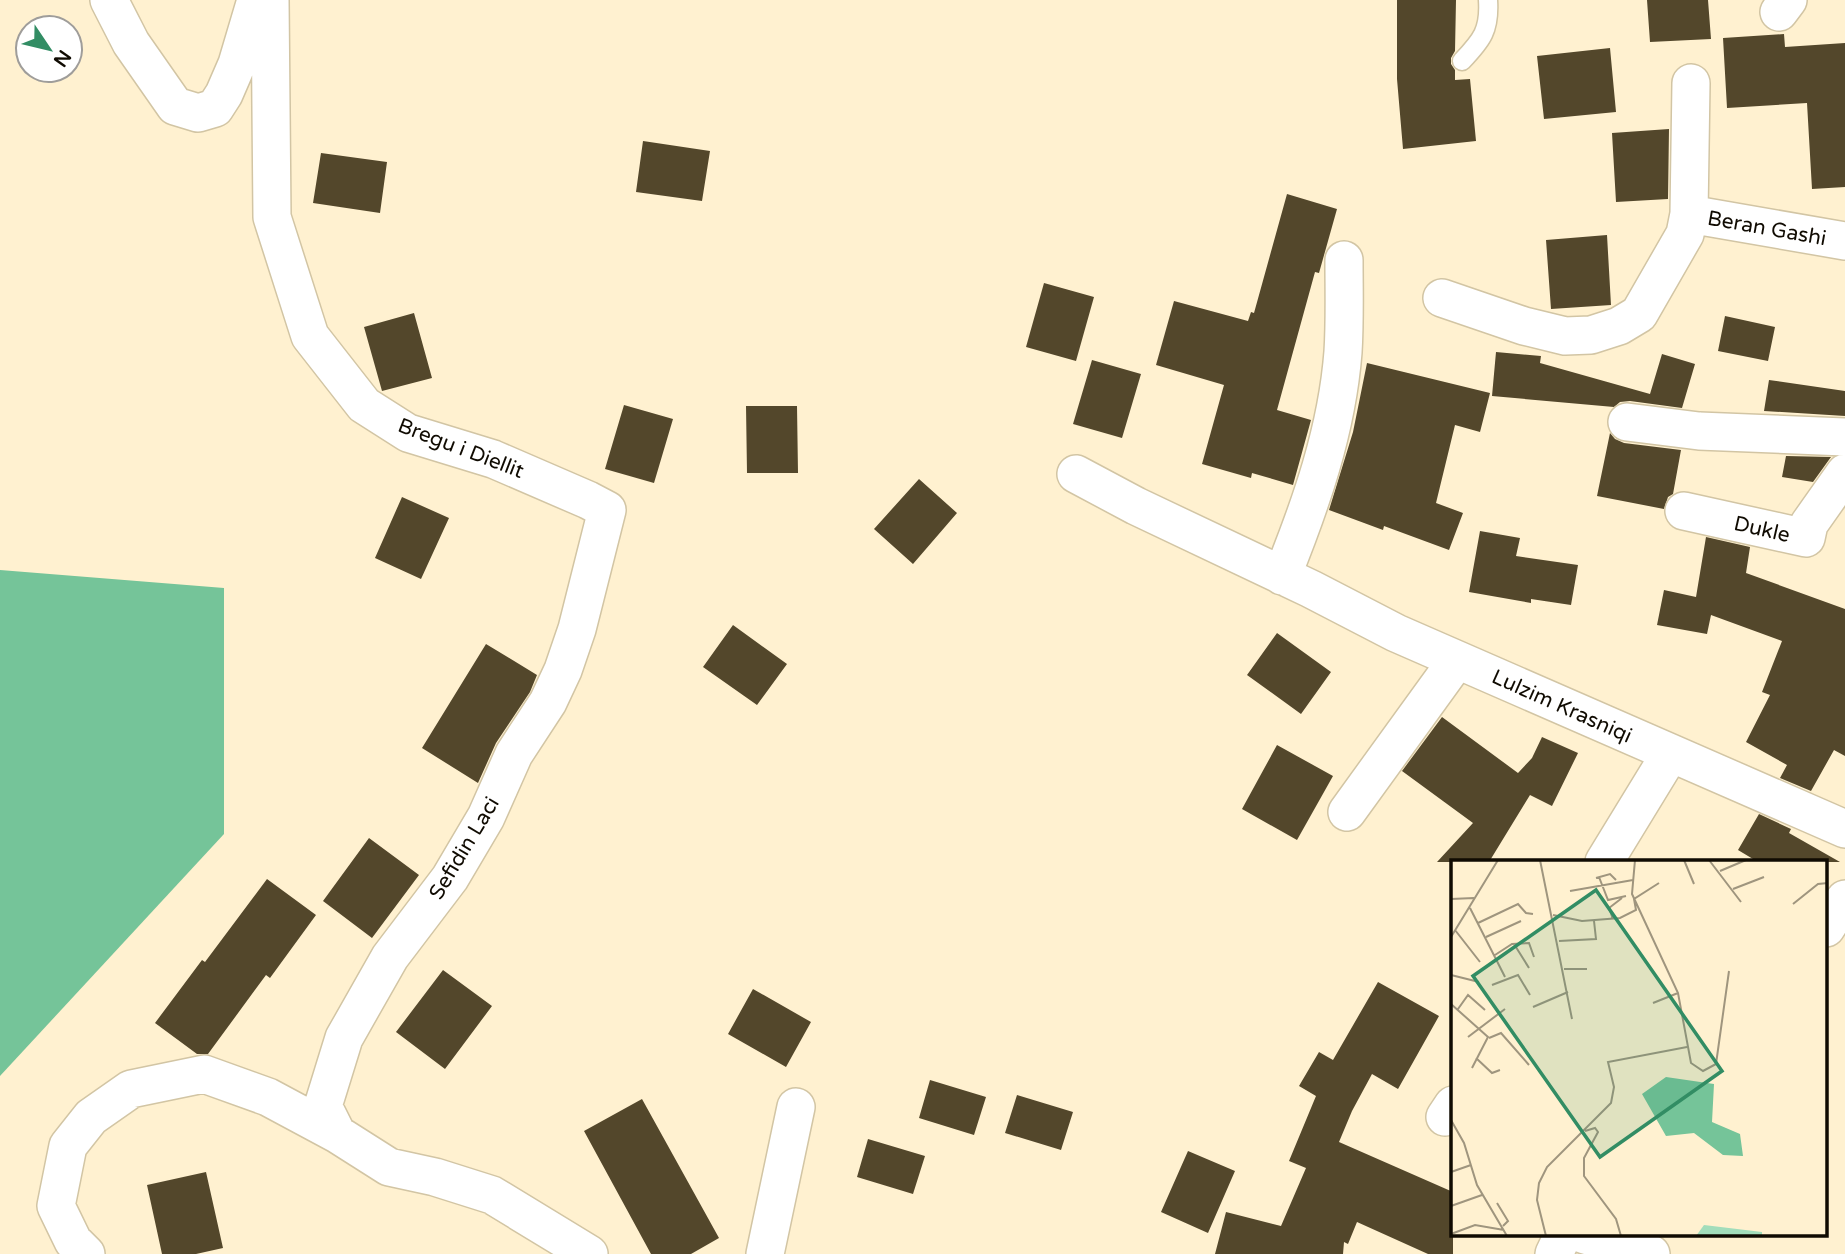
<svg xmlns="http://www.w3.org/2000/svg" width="1845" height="1254" font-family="'Varela Round',sans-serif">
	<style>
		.forest { fill: #75c499 }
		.building { fill: #53472b }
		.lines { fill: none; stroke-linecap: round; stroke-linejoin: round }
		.service-casing { stroke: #d2c5a4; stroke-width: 21 }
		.minor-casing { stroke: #d2c5a4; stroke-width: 40 }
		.service { stroke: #fff; stroke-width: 18 }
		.minor { stroke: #fff; stroke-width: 37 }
		.labels { text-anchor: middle; stroke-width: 7; stroke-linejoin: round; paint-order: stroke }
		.street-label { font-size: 21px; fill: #100b02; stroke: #fff }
		.inset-road { fill: none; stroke: #9f957e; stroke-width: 2 }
		.view { fill: #328d64; fill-opacity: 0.15; stroke: #328d64; stroke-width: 3.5 }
		.inset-edge { fill: none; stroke: #100b02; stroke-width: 3.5 }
	</style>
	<rect width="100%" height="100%" fill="#fff1d0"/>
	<!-- forest -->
	<path class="forest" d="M0 570 224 588V834L0 1076Z"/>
	<!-- building -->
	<path class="building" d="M1397 0H1456L1455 51 1451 58V64L1455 70V80L1470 79 1476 141 1403 149 1397 79Z
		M1647 0H1708L1711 39 1650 42Z
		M1784 34 1785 47 1845 43V187L1812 189 1807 103 1727 108 1723 38Z
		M1610 48 1616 112 1544 119 1537 56Z
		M1669 129 1668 199 1616 202 1612 133Z
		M643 141 710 151 702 201 636 192Z
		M321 153 387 162 380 213 313 203Z
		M1287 194 1337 209 1319 273 1315 272 1277 410 1311 420 1293 485 1252 473 1251 478 1202 464 1224 385 1156 365 1174 301 1248 321 1251 312 1254 313Z
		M1607 235 1611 305 1551 309 1546 240Z
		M1044 283 1094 297 1076 361 1026 347Z
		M414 313 432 378 382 391 364 327Z
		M1725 316 1775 327 1768 361 1718 351Z
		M1496 352 1541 356 1540 363 1650 394 1662 354 1695 364 1682 408 1630 401 1620 402 1614 407 1492 396Z
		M1092 360 1141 374 1122 438 1073 424Z
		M1367 363 1490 393 1480 432 1455 425 1436 503 1463 513 1449 550 1384 526 1383 530 1329 510 1353 432Z
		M1769 380 1845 391V416L1764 411Z
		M624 405 673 419 654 483 605 469Z
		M746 406H797L798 473H747Z
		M1610 433 1615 439 1624 443 1681 450 1673 494 1668 497 1664 509 1597 496Z
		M1786 456 1831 457 1813 482 1782 477Z
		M919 479 957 513 913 564 874 529Z
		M402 497 449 518 421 579 375 558Z
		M1480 531 1520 538 1516 556 1578 565 1571 605 1531 599V603L1469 592Z
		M1706 537 1750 547 1746 573 1845 609V756L1834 750 1811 791 1780 778 1787 765 1746 742 1770 695 1762 692 1782 641 1711 615 1707 634 1657 625 1664 590 1696 597Z
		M733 625 787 664 757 705 703 667Z
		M1277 633 1331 672 1301 714 1247 675Z
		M486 644 537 675 530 692 496 743 478 783 422 748Z
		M1442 717 1518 773 1532 758 1542 737 1578 753 1552 806 1530 795 1489 862H1437L1473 823 1402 771Z
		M1277 745 1333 776 1297 840 1242 809Z
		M1759 814 1791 829 1789 833 1840 862H1758L1738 850Z
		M369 838 419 875 372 938 323 901Z
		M267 879 316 915 270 978 266 975 208 1054H197L155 1023 202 960 205 962Z
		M443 970 492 1006 445 1069 396 1032Z
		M1378 982 1439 1016 1398 1089 1372 1074 1352 1111 1339 1142 1453 1192V1254H1428L1357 1222 1348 1244 1344 1242 1343 1254H1215L1226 1212 1281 1226 1306 1168 1289 1161 1316 1096 1299 1086 1319 1052 1333 1060Z
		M753 989 811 1022 786 1067 728 1034Z
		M930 1080 986 1097 974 1135 919 1118Z
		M1017 1095 1073 1112 1061 1150 1005 1133Z
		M642 1099 719 1238 691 1254H651L584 1131Z
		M868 1139 925 1156 913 1194 857 1177Z
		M1188 1151 1235 1171 1208 1233 1161 1212Z
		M206 1172 223 1248 196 1254H162L147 1185Z"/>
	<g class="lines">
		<!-- service casing -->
		<g class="service-casing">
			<path id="service" d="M1462 61C1482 40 1490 30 1488 0"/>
		</g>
		<!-- minor casing -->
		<g class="minor-casing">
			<path id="minor" d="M109 0 131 43 175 106 198 113 215 108 224 94 237 64 256 0
				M270 0 272 217 310 336 364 405 408 433 493 459 588 500 607 510 577 629 563 670 548 702 514 754 486 817 450 878 390 957 344 1038 323 1106 337 1134
				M1779 12 1788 0
				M1689 214 1845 241
				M1442 298 1524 326 1565 336 1591 335 1619 326 1639 314 1685 234 1689 214 1691 83
				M1627 422 1699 431 1845 437
				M1076 474 1136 506 1311 589 1396 633 1845 829
				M1684 511 1806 538 1809 524 1845 473
				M1282 576C1311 504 1337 430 1343 352 1345 321 1344 290 1344 260
				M1347 812 1457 660
				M1604 862 1670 754
				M1826 928 1845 899
				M1445 1117 1453 1105
				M1585 1235 1651 1254
				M86 1254 73 1241 56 1206 68 1146 91 1117 131 1089 204 1074 268 1097 337 1134 389 1167 435 1177 492 1195 589 1254
				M765 1254 796 1107
				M1554 1254 1563 1235"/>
		</g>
		<!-- service -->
		<use href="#service" class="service"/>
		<!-- minor -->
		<use href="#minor" class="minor"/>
	</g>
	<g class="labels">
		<!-- street labels -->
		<g class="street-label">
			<text transform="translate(1767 228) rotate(10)" y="7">Beran Gashi</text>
			<text transform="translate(461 448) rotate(21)" y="7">Bregu i Diellit</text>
			<text transform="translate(1762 529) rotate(13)" y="7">Dukle</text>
			<text transform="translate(1562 706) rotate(24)" y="7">Lulzim Krasniqi</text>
			<text transform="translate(464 848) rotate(-59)" y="7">Sefidin Laci</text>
		</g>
	</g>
	<!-- overview -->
	<g transform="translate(1451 860)">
		<rect width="376" height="376" fill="#fff1d0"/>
		<path d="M253 365 311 372V376H245Z" fill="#a2ddbb"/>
		<path d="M215 217 263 224 261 262 289 274 292 296 272 295 243 273 215 276 191 234Z" fill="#75c499"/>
		<path class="inset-road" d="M89 0 121 159M184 0 181 34 227 133 240 203 252 211 265 204 278 111M233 0 243 24M258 0 290 42M269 11 295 0M148 17 157 40 175 36M145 18 159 14 165 20M282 29 313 17M119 31 182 20M0 39 23 38M342 44 367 24 377 23M19 48 54 117M102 55 131 61 169 58 185 50 183 39 208 23M162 59 158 48 171 38M27 63 67 44 75 53 82 54M4 70 29 102M0 77 47 0M35 77 70 61M108 81 145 79 143 61M63 84 78 108M44 95 61 84 78 83 83 97M113 109H136M0 115 28 122M41 125 67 115 79 135M202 143 227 133M0 144 37 177 21 208M82 147 117 132M7 149 17 135 34 150M17 177 54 149M38 178 50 173 78 205M25 198 41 213 49 210M0 260 13 283 26 325 56 376M134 271 144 268 147 272 133 298V316L165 359 170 376M0 312 20 305M46 343 57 361 52 366M0 346 31 335M0 374 24 365 53 370M95 376 86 340 88 323 96 307 160 243 163 227 157 202 236 187"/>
		<path class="view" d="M145 30 271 211 149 297 22 116Z"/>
		<rect width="376" height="376" class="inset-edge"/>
	</g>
	<!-- north arrow -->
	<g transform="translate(49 49) rotate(125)"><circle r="33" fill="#ffffff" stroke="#9f9d9a" stroke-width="2"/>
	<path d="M0-5L12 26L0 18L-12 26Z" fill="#328d64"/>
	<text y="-10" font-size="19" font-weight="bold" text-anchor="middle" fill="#100b02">N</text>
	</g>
</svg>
